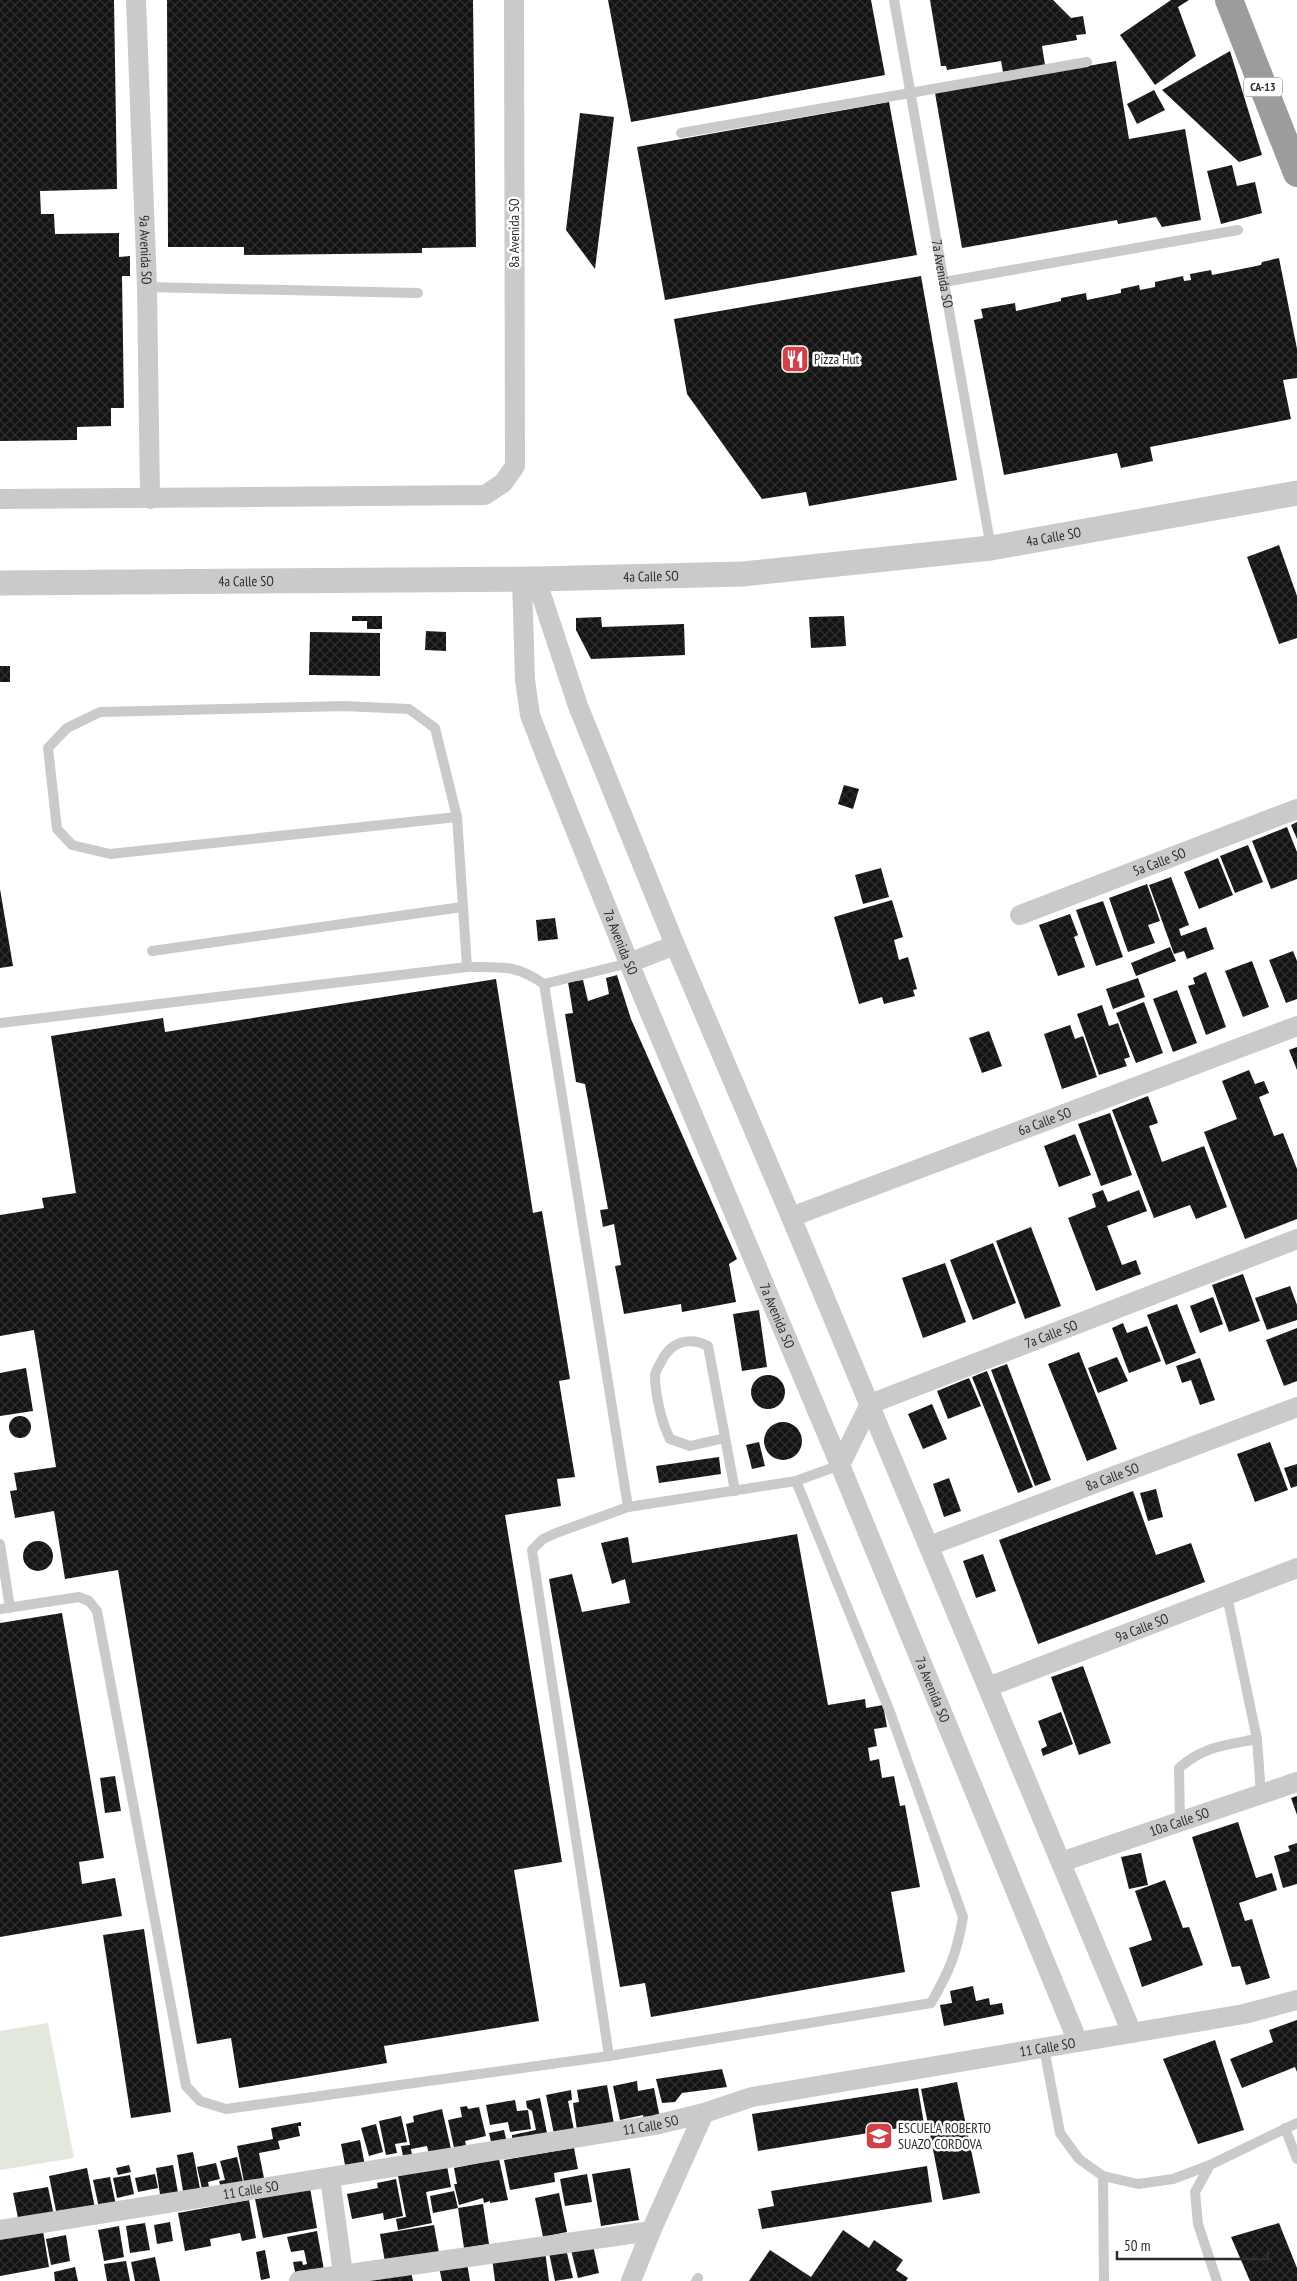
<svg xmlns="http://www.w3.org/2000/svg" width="1297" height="2281" font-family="'PT Sans Narrow',sans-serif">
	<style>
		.pitch { fill: #e2e9dc }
		.building { fill: url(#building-cross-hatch) }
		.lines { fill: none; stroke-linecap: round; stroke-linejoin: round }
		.service { stroke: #cacaca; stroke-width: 10 }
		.minor { stroke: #cacaca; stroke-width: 20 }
		.tertiary { stroke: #cacaca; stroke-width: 25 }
		.trunk { stroke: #9c9c9c; stroke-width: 28 }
		.labels { text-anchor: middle; stroke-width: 5; stroke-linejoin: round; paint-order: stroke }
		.shield { fill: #fff; stroke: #6c6c6c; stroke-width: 1 }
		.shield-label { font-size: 12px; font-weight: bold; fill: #2d2d2d }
		.street-label { font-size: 14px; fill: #2d2d2d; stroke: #fff }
		.poi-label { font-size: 14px; fill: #2d2d2d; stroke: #fff; text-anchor: start }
	</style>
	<defs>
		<pattern id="building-cross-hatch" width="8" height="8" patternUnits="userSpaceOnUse" patternTransform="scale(1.25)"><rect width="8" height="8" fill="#141414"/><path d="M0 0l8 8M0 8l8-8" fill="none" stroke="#2e2e2e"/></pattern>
	</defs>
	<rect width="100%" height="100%" fill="#fff"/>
	<!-- pitch -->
	<path class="pitch" d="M48 2023 74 2158 0 2170V2031Z"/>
	<!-- building -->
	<path class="building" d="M0 0H114L117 189 40 191 41 214H54L55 234 119 233V257L130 256V276H122L124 408H111V426L77 427V440L0 441Z
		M167 0H473L476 247 422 248V253L244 255V247H168Z
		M608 0H871L885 75 631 122Z
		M930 0H1053L1071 18 1083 16 1086 34 1076 35 1077 40 1042 46 1045 65 1003 72 1001 61 947 70 946 66H941Z
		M1171 0H1189L1178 7 1196 56 1155 85 1120 35Z
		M1230 51 1262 155 1239 162 1162 90Z
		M1116 61 1129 139 1185 129 1201 220 1162 227 1156 217 1118 224 1117 220 962 248 935 93Z
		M1154 90 1165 110 1137 124 1127 104Z
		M889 102 917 255 665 300 637 147Z
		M580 113 614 117 595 269 566 230Z
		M1232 165 1237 186 1255 182 1262 213 1221 224 1207 171Z
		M1279 258 1297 349V378L1283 380 1291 419 1150 447 1153 461 1121 468 1117 453 1004 475 974 320 983 318 981 309 1015 303 1016 311 1061 301V298L1086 293 1087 300 1121 293V289L1139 285 1140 290 1155 287V282L1183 276 1184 281 1191 280 1190 274 1211 270 1212 275 1261 265 1262 262Z
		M921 276 957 480 809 506 806 492 762 499 687 394 674 319Z
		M1279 545 1297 596V638L1279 644 1247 557Z
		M352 616H382V629H367V621H352Z
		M844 616 846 646 811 648 809 617Z
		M601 617 602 627 684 624 685 655 591 659 576 630V618Z
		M426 631 446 632V651L425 650Z
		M310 632 380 633V676L309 675Z
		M0 666H10V682H0Z
		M844 785 859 789 853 809 838 804Z
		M1297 822V839L1291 825Z
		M1287 827 1297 852V879L1271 889 1252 841Z
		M1248 845 1263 882 1235 893 1220 856Z
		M1218 858 1233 895 1199 909 1184 872Z
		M881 868 889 897 863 904 855 875Z
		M1171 877 1189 925 1179 929 1181 936 1206 927 1214 949 1187 959 1184 951 1174 954 1149 885Z
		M1147 884 1160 921 1148 925 1155 943 1128 952 1109 898Z
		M0 889 13 966 0 968Z
		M892 900 903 937 894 940 899 960 908 957 917 989 913 990 915 996 884 1004 882 997 859 1004 834 917Z
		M1103 901 1123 957 1096 966 1076 910Z
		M1070 914 1078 935 1074 937 1085 967 1058 976 1039 925Z
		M555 918 558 939 538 941 536 920Z
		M1170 947 1176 961 1136 976 1131 963Z
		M1293 951 1297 961V999L1286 1003 1269 960Z
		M1252 961 1269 1007 1243 1017 1225 971Z
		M1206 972 1226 1027 1206 1035 1188 986 1195 984 1193 978Z
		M617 975 631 1019 737 1259 729 1264 736 1302 682 1312 681 1304 624 1314 615 1266 621 1265 614 1224 603 1227 600 1210 608 1209 585 1084 576 1082 565 1014 573 1013 568 982 583 980 588 1001 609 994 606 978Z
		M1138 978 1145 997 1113 1009 1106 989Z
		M496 979 533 1213 542 1211 570 1379 559 1381 575 1477 557 1479 561 1506 505 1515 562 1862 514 1870 539 2021 384 2046 387 2063 239 2088 231 2038 197 2044 118 1570 65 1579 54 1511 15 1518 10 1491 17 1490 14 1473 56 1467 34 1330 0 1336V1215L44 1208 42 1198 76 1193 51 1036 163 1018 165 1032Z
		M1177 990 1197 1043 1173 1052 1153 999Z
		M1144 1002 1163 1053 1136 1063 1116 1013Z
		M1102 1005 1109 1026 1118 1023 1130 1057 1124 1059 1127 1066 1099 1075 1077 1014Z
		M1070 1025 1075 1039 1083 1036 1097 1077 1062 1089 1044 1034Z
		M989 1031 1002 1066 982 1073 969 1038Z
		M1297 1047V1070L1289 1050Z
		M1249 1070 1255 1084 1264 1081 1269 1093 1259 1097 1274 1136 1283 1133 1297 1169V1219L1245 1239 1204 1132 1237 1119 1222 1081Z
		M1148 1096 1158 1123 1149 1126 1162 1162 1204 1146 1227 1207 1196 1219 1190 1205 1154 1218 1112 1110Z
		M1110 1113 1132 1175 1101 1186 1078 1124Z
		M1075 1134 1091 1175 1059 1187 1044 1146Z
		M1103 1190 1108 1202 1139 1190 1147 1211 1107 1226 1122 1265 1136 1260 1141 1274 1096 1291 1068 1218 1096 1207 1092 1194Z
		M1031 1227 1061 1306 1025 1319 996 1241Z
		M993 1243 1016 1303 973 1320 950 1260Z
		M945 1263 966 1322 923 1338 902 1278Z
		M1243 1274 1260 1321 1229 1332 1212 1285Z
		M1290 1286 1297 1305V1320L1267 1330 1255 1298Z
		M1213 1297 1223 1324 1200 1333 1190 1306Z
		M1177 1304 1196 1353 1166 1365 1147 1315Z
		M759 1310 767 1367 742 1371 733 1314Z
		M1123 1323 1127 1333 1147 1326 1161 1361 1129 1373 1112 1328Z
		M1297 1328V1381L1284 1386 1266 1340Z
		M1079 1352 1117 1449 1087 1461 1048 1364Z
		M1117 1357 1128 1381 1098 1393 1088 1368Z
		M1200 1358 1215 1400 1200 1405 1191 1380 1182 1383 1176 1366Z
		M1007 1364 1051 1480 1035 1486 991 1370Z
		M26 1368 33 1411 0 1416V1373Z
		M987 1371 1033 1487 1018 1493 972 1377Z
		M751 1392a17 17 0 1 1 34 0a17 17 0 1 1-34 0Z
		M969 1378 981 1406 948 1419 937 1391Z
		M932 1404 947 1439 923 1449 908 1414Z
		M9 1427a11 11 0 1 1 22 0a11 11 0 1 1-22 0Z
		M764 1441a19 19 0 1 1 38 0a19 19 0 1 1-38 0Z
		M759 1442 765 1466 752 1469 746 1445Z
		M1270 1442 1288 1490 1255 1502 1237 1454Z
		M719 1457 721 1474 659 1483 656 1466Z
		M1297 1464V1486L1291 1488 1284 1468Z
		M949 1478 961 1511 944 1517 933 1484Z
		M1156 1489 1163 1517 1148 1521 1140 1493Z
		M1133 1491 1156 1555 1191 1543 1205 1582 1038 1644 999 1540Z
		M797 1534 828 1705 865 1699 866 1708 883 1705 887 1727 874 1729 877 1746 868 1748 870 1761 879 1759 882 1778 894 1776 900 1806 905 1805 920 1887 891 1892 905 1972 651 2017 645 1983 620 1987 549 1579 572 1574 582 1612 630 1603 625 1579 612 1584 601 1543 628 1537 632 1563Z
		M23 1556a15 15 0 1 1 30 0a15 15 0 1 1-30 0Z
		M983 1554 996 1591 976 1598 963 1561Z
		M62 1613 104 1858 79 1862 82 1884 115 1878 122 1916 0 1937V1623Z
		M1083 1666 1111 1743 1079 1755 1051 1677Z
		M1061 1712 1073 1744 1043 1756 1041 1749 1047 1746 1038 1721Z
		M115 1776 121 1811 105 1813 100 1778Z
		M1297 1796V1815L1291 1798Z
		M1238 1822 1256 1878 1272 1873 1277 1890 1239 1903 1245 1921 1252 1919 1270 1978 1246 1985 1240 1966 1232 1967 1192 1837Z
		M1297 1843V1884L1283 1888 1274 1856 1290 1851 1288 1846Z
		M1141 1853 1148 1885 1129 1889 1121 1857Z
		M1165 1880 1183 1928 1189 1927 1203 1965 1142 1987 1129 1948 1152 1940 1135 1891Z
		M144 1929 171 2112 131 2118 103 1935Z
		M973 1986 976 2001 989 1998 990 2005 1002 2003 1004 2014 944 2026 940 2005 952 2003 950 1991Z
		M1297 2020V2072L1295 2067 1242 2088 1230 2059 1273 2042 1269 2030Z
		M1215 2040 1244 2130 1198 2144 1163 2059Z
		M722 2069 727 2087 682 2093 675 2102 662 2103 656 2079Z
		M637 2081 638 2091 654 2088 660 2118 644 2121 643 2115 620 2120 613 2086Z
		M957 2082 980 2193 943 2200 921 2089Z
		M607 2085 614 2124 577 2130 573 2103 579 2102 577 2090Z
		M918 2088 924 2124 758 2151 752 2114Z
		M571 2090 572 2100 568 2101 574 2130 554 2134 546 2095Z
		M540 2098 547 2133 512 2139V2135L536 2130 532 2111 527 2108 526 2101Z
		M515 2100 517 2111 528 2110 531 2129 510 2132 508 2122 490 2125 486 2105Z
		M467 2106 468 2109 479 2107 486 2136 465 2141 466 2145 454 2148 448 2120 462 2117 460 2107Z
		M442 2109 451 2149 429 2154 427 2146 411 2149 412 2155 403 2156 401 2146 410 2145 406 2124 414 2122 413 2116Z
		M401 2116 407 2142 395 2144 397 2153 386 2155 379 2121Z
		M301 2122V2126H298L300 2136 278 2141 280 2149 259 2153 265 2183 245 2187 237 2146 273 2139 271 2128Z
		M376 2124 383 2152 369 2156 361 2128Z
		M504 2130 507 2143 492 2146 489 2133Z
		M360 2140 365 2166 346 2170 341 2144Z
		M574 2148 578 2169 554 2173 555 2182 510 2190 504 2160Z
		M193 2152 201 2194 184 2197 177 2155Z
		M237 2157 244 2186 222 2191 219 2181 225 2180 220 2161Z
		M499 2159 508 2200 490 2203V2201L484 2203 483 2198 459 2205 454 2184H457L454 2168Z
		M216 2163 220 2179 208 2182 210 2192 203 2193 197 2167Z
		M129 2165 131 2172 118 2175 116 2168Z
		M173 2165 179 2198 161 2201 156 2168Z
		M447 2166 451 2187 426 2192 432 2223 398 2230 396 2219 406 2217 398 2176Z
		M927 2166 932 2202 762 2229 758 2209 774 2206 771 2191Z
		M87 2168 95 2208 57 2216 49 2176Z
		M630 2168 639 2220 601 2226 592 2174Z
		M155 2174 158 2188 138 2192 135 2178Z
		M587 2174 592 2202 565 2206 560 2179Z
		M130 2175 134 2194 117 2198 113 2178Z
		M110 2177 116 2205 99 2208 93 2180Z
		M396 2179 403 2216 384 2220 383 2213 352 2219 347 2194 378 2188 377 2183Z
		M48 2187 54 2216 19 2223 13 2193Z
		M310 2188 317 2228 263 2238 255 2199Z
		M454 2191 458 2208 433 2213 430 2196Z
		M559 2193 567 2232 543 2237 535 2198Z
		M249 2200 256 2238 242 2241 240 2233 210 2239 211 2246 185 2251 178 2213Z
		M483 2204 489 2244 464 2248 458 2208Z
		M170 2222 173 2241 157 2244 154 2225Z
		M145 2223 150 2250 130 2253 126 2226Z
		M1279 2223 1297 2268V2281H1250L1231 2237Z
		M434 2225 439 2253 385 2262 380 2234Z
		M119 2226 124 2257 104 2261 98 2230Z
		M843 2230 869 2248 874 2240 903 2260 896 2270 908 2278 906 2281H749L770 2250 811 2277Z
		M43 2231 49 2267 0 2276V2239Z
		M317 2231 324 2270 296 2276 293 2262 302 2261 303 2265 307 2264 304 2250 291 2252 287 2237Z
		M66 2235 70 2261 51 2265 46 2239Z
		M593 2245 599 2273 578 2278 571 2250Z
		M566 2249 573 2278 555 2281 549 2253Z
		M265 2250 270 2278 261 2280 256 2252Z
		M545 2251 549 2281H495L492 2258Z
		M155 2257 160 2281H135L131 2262Z
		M126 2261 130 2281H107L104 2264Z
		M467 2263 470 2281H442L439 2267Z
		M75 2267 78 2281H55L54 2272Z
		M411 2272 413 2281H363Z"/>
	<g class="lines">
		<!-- service -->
		<g class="service">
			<path id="s1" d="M894 0 991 548"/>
			<path d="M681 133 1087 62"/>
			<path d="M944 282 1238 230"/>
			<path d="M147 287 418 293"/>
			<path d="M457 817 110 854 72 845 57 829 48 748 67 728 100 712 343 706 409 709 435 728 457 817 467 967"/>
			<path d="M152 951 462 907"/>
			<path d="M544 984 629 963"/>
			<path d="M0 1023 467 967C501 967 515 964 544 984L628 1507"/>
			<path d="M725 1438 690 1446 670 1439C662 1424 655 1394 655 1376 655 1371 659 1366 661 1362 670 1342 689 1336 708 1346L735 1491"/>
			<path d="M0 1544 10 1608"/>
			<path d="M1227 1596 1257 1739 1261 1795"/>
			<path d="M0 1609 79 1597 89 1601 97 1611 186 2086 200 2101 226 2109 609 2056 532 1550 543 1539 556 1533 628 1507 796 1481 840 1465"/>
			<path d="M1180 1822 1179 1768C1204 1746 1226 1745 1257 1739"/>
			<path d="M1044 2048 1060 2133 1079 2159 1103 2176 1104 2281"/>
			<path d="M609 2056 931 2003C949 1972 957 1953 963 1917L890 1712 796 1481"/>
			<path d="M1285 2128 1297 2159"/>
			<path d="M1103 2176 1138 2184 1173 2179 1210 2165"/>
			<path d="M696 2281 698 2278"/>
			<path d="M1217 2281 1198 2224 1195 2192 1210 2165 1297 2123"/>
		</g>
		<!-- minor -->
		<g class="minor">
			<path id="s2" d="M136 0 147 287 150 499"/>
			<path d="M0 499 485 495 503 483 515 466 514 0"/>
			<path id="s3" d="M522 579 525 680 530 715 545 754 629 963 840 1465 1078 2042"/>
			<path d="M536 579 578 706 675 945 791 1217 1132 2033"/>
			<path id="s4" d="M1020 915 1297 809"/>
			<path d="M629 963 675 945"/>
			<path id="s5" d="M791 1217 1297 1026"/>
			<path id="s6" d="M840 1465 870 1404 1297 1239"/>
			<path id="s7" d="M929 1546 1297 1407"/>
			<path id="s8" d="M988 1687 1297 1568"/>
			<path id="s9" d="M1061 1862 1297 1782"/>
			<path d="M330 2178 344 2281"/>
			<path id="s10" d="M0 2230 655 2125 704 2113 752 2097 1244 2014 1297 2000"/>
			<path d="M299 2281 651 2231"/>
			<path d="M631 2281 651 2231 704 2113"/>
		</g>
		<!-- tertiary -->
		<path class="tertiary" id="s11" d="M0 583 536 579 743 574 991 548 1297 493"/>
		<!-- trunk -->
		<path class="trunk" d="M1229 0 1297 173"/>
	</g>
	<!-- icons -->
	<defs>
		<g id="restaurant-square" transform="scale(1.4375)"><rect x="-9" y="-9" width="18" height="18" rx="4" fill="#d14149" stroke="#fff"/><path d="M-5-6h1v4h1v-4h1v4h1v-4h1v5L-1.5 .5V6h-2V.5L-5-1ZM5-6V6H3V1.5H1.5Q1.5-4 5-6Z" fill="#fff"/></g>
		<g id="school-square" transform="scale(1.4375)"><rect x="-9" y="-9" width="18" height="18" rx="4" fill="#d14149" stroke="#fff"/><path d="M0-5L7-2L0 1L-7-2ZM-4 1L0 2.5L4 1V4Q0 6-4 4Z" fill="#fff"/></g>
	</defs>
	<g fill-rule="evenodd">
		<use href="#restaurant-square" x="795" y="359"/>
		<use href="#school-square" x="879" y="2136"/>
	</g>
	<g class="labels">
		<!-- shield labels -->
		<rect class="shield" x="1244" y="77.5" width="38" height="19" rx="4"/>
		<g class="shield-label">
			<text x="1263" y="91">CA-13</text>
		</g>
		<!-- street labels -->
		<g class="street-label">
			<text transform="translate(514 233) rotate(-90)" y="5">8a Avenida SO</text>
			<text dy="5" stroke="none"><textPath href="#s2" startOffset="250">9a Avenida SO</textPath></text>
			<text dy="5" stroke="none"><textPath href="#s1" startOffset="278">7a Avenida SO</textPath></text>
			<text dy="5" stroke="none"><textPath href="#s11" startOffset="1056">4a Calle SO</textPath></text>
			<text dy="5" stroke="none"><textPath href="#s11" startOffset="651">4a Calle SO</textPath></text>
			<text dy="5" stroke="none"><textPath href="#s11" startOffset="246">4a Calle SO</textPath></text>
			<text dy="5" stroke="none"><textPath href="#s4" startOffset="149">5a Calle SO</textPath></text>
			<text dy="5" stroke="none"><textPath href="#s3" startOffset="381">7a Avenida SO</textPath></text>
			<text dy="5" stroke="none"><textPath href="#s5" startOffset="271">6a Calle SO</textPath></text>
			<text dy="5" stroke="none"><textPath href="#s3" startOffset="786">7a Avenida SO</textPath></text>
			<text dy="5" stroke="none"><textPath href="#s6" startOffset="262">7a Calle SO</textPath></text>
			<text dy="5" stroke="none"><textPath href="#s7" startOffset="196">8a Calle SO</textPath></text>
			<text dy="5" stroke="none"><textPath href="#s8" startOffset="165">9a Calle SO</textPath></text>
			<text dy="5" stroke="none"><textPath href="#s3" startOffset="1191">7a Avenida SO</textPath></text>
			<text dy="5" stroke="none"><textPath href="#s9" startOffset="125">10a Calle SO</textPath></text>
			<text dy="5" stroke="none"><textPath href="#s10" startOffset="1064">11 Calle SO</textPath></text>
			<text dy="5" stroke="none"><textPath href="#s10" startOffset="659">11 Calle SO</textPath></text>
			<text dy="5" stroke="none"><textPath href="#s10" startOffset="254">11 Calle SO</textPath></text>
		</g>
		<!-- poi labels -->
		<g class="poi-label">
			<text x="814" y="364">Pizza Hut</text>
			<text x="898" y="2133">ESCUELA ROBERTO<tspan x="898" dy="16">SUAZO CORDOVA</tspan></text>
		</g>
	</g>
	<!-- scale -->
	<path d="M1117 2251v8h151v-8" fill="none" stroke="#2d2d2d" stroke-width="2.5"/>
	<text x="1124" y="2251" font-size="15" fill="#2d2d2d" stroke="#ffffff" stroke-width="4" paint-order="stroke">50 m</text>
</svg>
